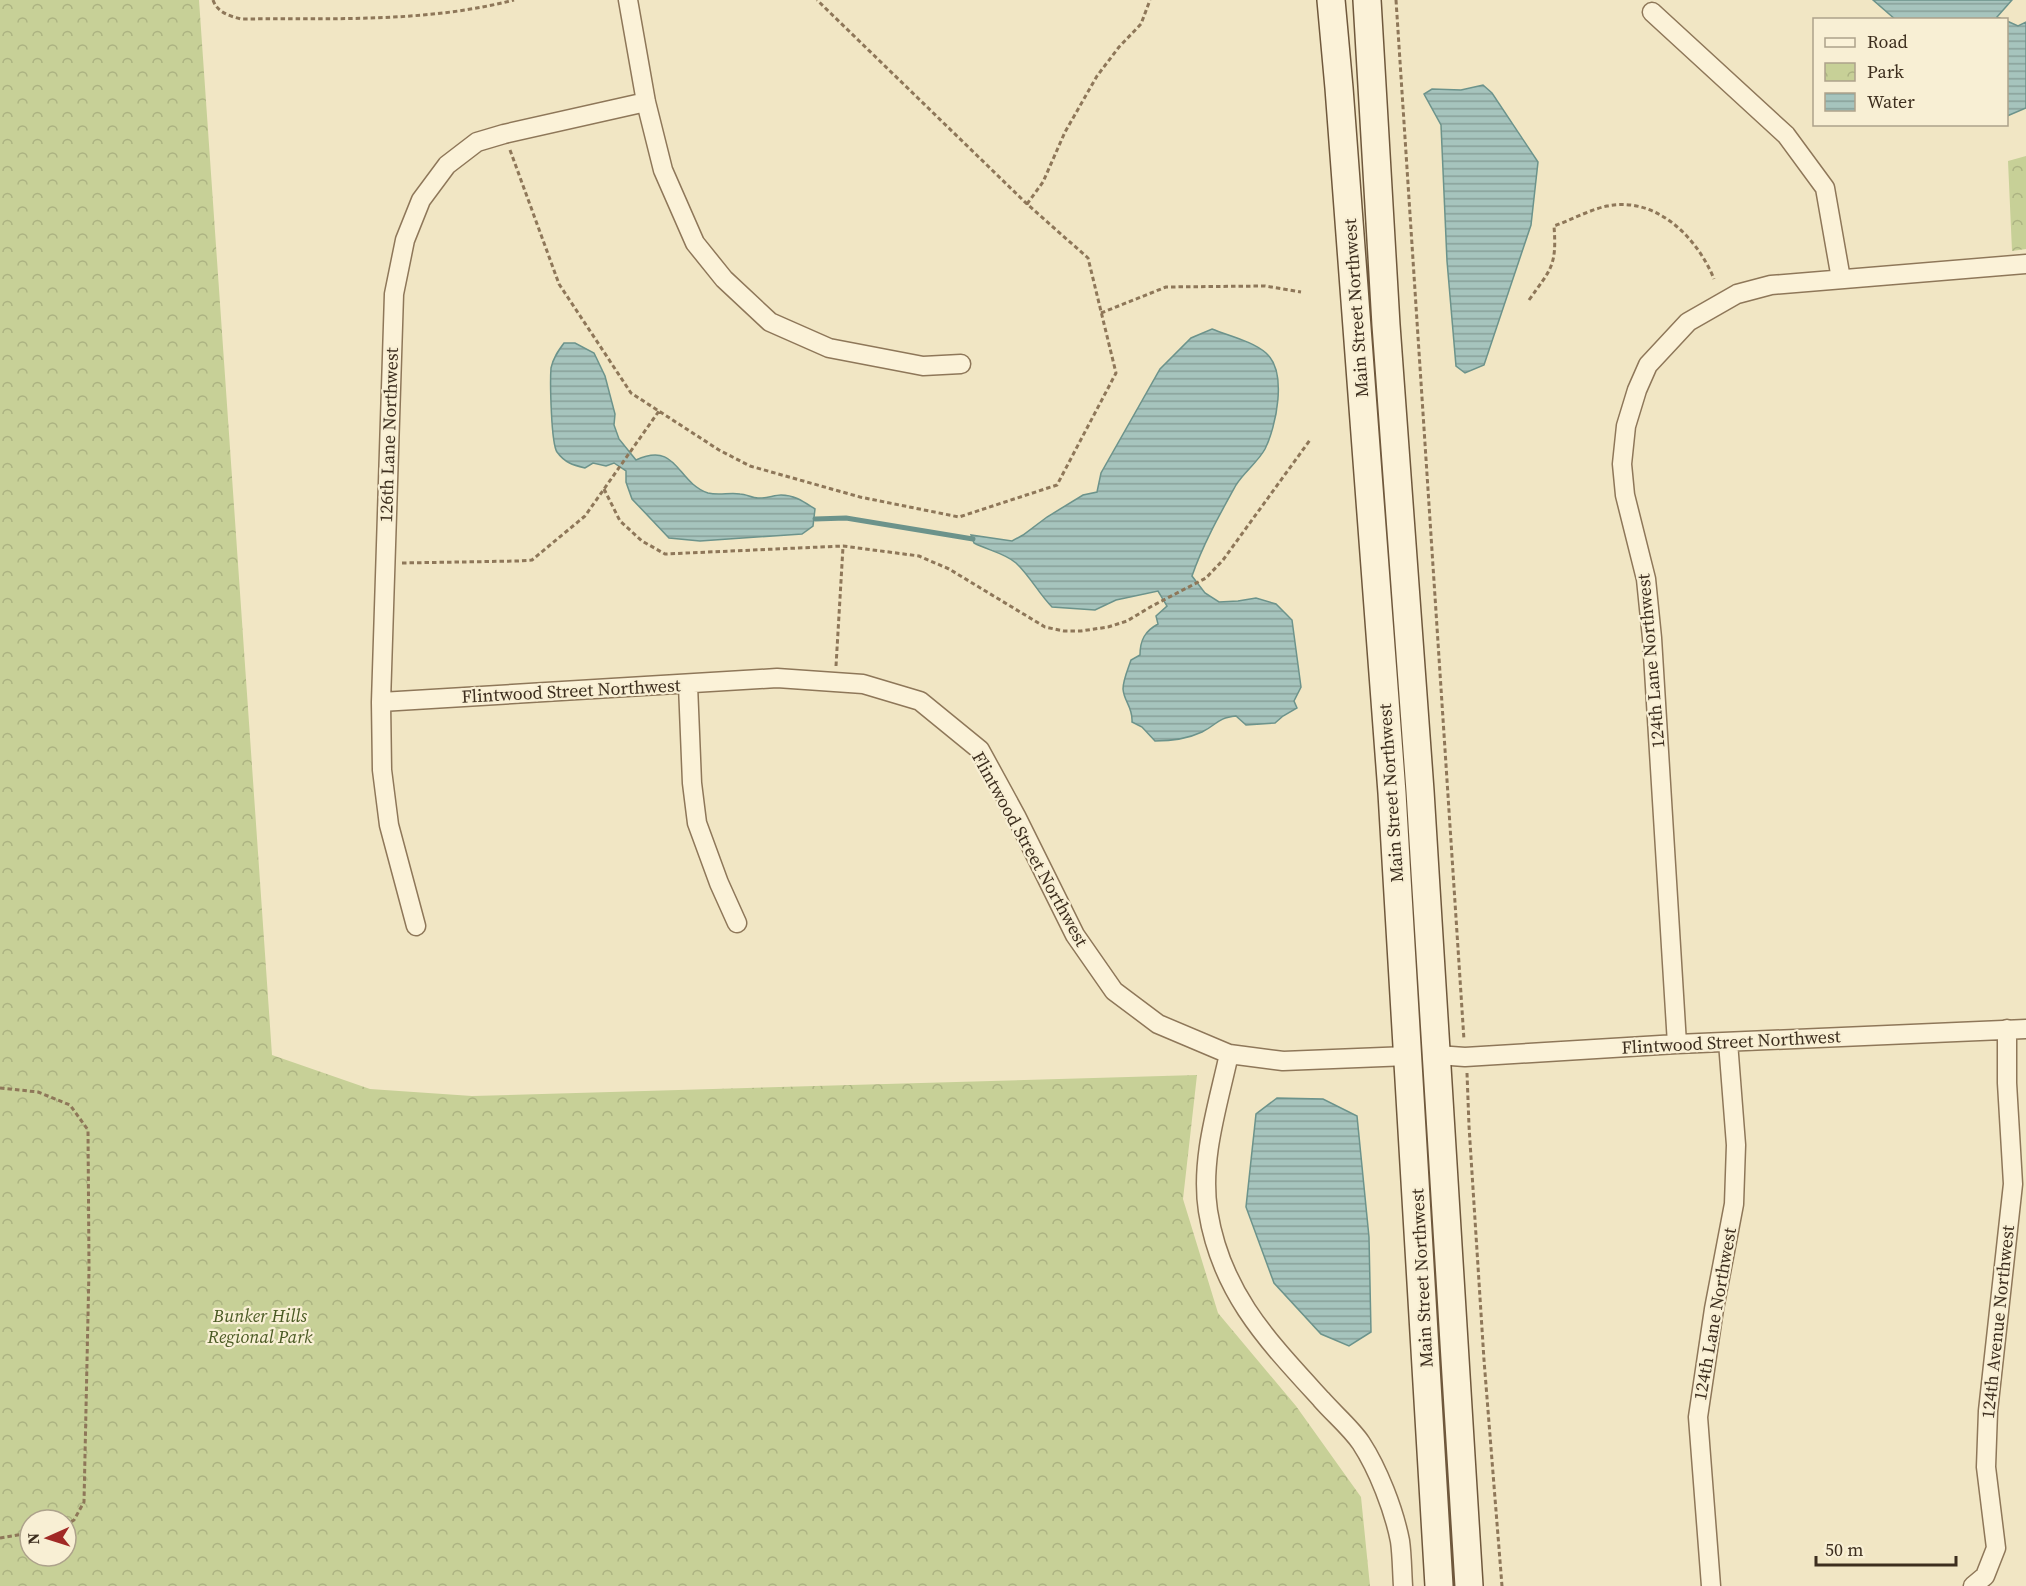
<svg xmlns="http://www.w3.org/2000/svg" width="2026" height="1586" font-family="'Source Serif 4',serif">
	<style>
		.park { fill: url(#park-crowns); fill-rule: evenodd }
		.water { fill: url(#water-rules); stroke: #6c938b; stroke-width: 1.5 }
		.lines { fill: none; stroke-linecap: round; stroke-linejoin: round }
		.stream { stroke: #6c938b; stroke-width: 5 }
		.street-casing { stroke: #8e7759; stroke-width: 21 }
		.secondary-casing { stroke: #6f583c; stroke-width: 30 }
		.path { stroke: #8e7759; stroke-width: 3; stroke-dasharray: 4.5 3; stroke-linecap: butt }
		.street { stroke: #fbf2d8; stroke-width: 18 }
		.secondary { stroke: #fbf2d8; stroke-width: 27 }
		.labels { text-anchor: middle; stroke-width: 4.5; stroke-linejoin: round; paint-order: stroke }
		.street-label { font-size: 18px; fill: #3d2e1e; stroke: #f8efd4 }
		.park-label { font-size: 18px; font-style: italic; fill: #4a5a23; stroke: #f8efd4 }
	</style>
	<defs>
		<pattern id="park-crowns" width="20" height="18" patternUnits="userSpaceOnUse" patternTransform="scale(1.5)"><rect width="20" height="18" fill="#c7d097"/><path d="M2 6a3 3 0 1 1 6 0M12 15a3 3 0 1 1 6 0" fill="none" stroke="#acb382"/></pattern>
		<pattern id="water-rules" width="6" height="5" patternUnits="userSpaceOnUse" patternTransform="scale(1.5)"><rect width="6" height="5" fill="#a6c4bd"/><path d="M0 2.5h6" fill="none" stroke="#88a099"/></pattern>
	</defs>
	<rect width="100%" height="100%" fill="#f1e6c4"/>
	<!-- park -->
	<path class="park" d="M0 0H199L272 1055 370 1089 472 1096 1197 1075 1183 1199 1218 1313 1296 1406 1361 1497 1370 1586H0ZM30 1520H66V1556H30Z
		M2026 156V249L2012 251 2008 161Z"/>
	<!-- water -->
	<path class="water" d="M1873 0H2012L1997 17 2002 19 1896 20Z
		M2007 21 2018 26 2026 22V108L2007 116Z
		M1483 85 1492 93 1538 162 1531 225 1484 365 1465 373 1456 366 1447 261 1441 125 1424 94 1432 89 1461 90Z
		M1212 329C1229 336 1252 341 1266 353 1288 372 1276 427 1265 449 1258 462 1244 472 1236 485 1220 514 1203 544 1192 576L1205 593 1219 602 1238 601 1256 598 1276 604 1292 620 1301 687 1294 701 1297 708 1283 716 1275 723 1246 725 1236 716C1217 718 1218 724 1202 732 1187 739 1171 741 1155 741L1142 727 1132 722C1133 707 1124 702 1123 689 1123 680 1128 669 1131 660L1140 655C1140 640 1145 631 1158 624L1156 616 1167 606 1158 591 1116 600 1095 610 1052 607C1039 594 1030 576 1016 563 1005 553 987 550 974 543L971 535 1012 541 1023 535 1047 517 1083 495 1097 492 1101 473 1160 369 1191 338Z
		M564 343H575L594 353 605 376 615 414 614 425 619 439 636 460C678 441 676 482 708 493 720 496 729 492 740 494 746 494 752 498 758 498 766 499 774 495 781 495 795 495 804 502 815 509L813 526 802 534 700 541 669 538 632 499 626 482V471L614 463 606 466 593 463 585 468C573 465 565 463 557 452 551 443 550 382 551 368 553 358 558 351 564 343Z
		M1277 1098 1323 1099 1357 1116 1369 1237 1371 1332 1349 1346 1321 1334 1274 1283 1246 1207 1256 1114Z"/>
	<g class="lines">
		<!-- stream -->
		<path class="stream" d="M815 519 846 518 973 539"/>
		<!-- street casing -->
		<g class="street-casing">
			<path id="street" d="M628 0 646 102 663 170 695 243 724 279 770 322 829 348 923 366 961 364
				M1652 12 1786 135 1825 188 1841 279
				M688 685 692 783 697 823 719 883 737 923
				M381 702 777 678 863 684 920 701 980 750 1016 816 1075 935 1114 991 1158 1024 1229 1054 1283 1061 1408 1056
				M416 926 389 825 382 770 381 702 394 294 405 240 421 200 447 165 477 142 504 134 646 102
				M1677 1044 1652 638 1646 579 1625 495 1622 464 1626 426 1637 390 1648 365 1688 322 1737 294 1771 285 2026 264
				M1229 1054C1218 1105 1200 1159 1208 1211 1221 1293 1268 1341 1321 1399 1334 1414 1351 1428 1361 1443 1378 1469 1394 1510 1400 1541 1402 1555 1402 1571 1403 1586
				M1437 1055 1465 1057 1677 1044 2026 1029
				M1711 1586 1698 1417 1714 1309 1734 1204 1736 1145 1728 1042
				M1973 1586 1985 1576 1996 1548 1986 1467 1988 1411 2013 1184 2007 1083V1029"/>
		</g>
		<!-- secondary casing -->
		<g class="secondary-casing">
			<path id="secondary" d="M1331 0 1339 88 1392 793 1439 1586
				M1367 0 1386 325 1420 791 1469 1586"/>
		</g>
		<!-- path -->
		<path class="path" d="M213 0C217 12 229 16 241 19 332 18 425 23 514 0
			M1396 0 1464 1040
			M510 150 559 284 631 393 719 450 750 466 860 497 959 517 1057 485 1116 373 1088 258 1027 204 817 0
			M1027 204 1043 182 1065 132 1097 76 1119 47 1141 24 1150 0
			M1529 300C1551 269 1557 266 1554 226 1571 220 1589 210 1607 206 1656 196 1697 237 1714 279
			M1101 313 1166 287 1265 286 1301 292
			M604 489 620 521 642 541 665 554 843 546 919 556 949 569 1045 627 1064 631H1081L1108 627 1127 621 1152 606 1206 578 1223 560 1310 440
			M402 563 518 561 532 560 585 516 659 411
			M836 666 843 547
			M1467 1073 1469 1126 1484 1360 1502 1586
			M0 1088 38 1092 70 1105 88 1130 89 1269 84 1502 74 1520 66 1525
			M0 1538 30 1533"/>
		<!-- street -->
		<use href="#street" class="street"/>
		<!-- secondary -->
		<use href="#secondary" class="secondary"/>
	</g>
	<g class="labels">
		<!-- street labels -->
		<g class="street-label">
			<text transform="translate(1356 308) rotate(-94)" y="6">Main Street Northwest</text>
			<text transform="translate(389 435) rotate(-88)" y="6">126th Lane Northwest</text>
			<text transform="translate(1651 661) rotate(-95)" y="6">124th Lane Northwest</text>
			<text transform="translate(571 691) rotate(-3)" y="6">Flintwood Street Northwest</text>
			<text transform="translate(1391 793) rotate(-94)" y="6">Main Street Northwest</text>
			<text transform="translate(1030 849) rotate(61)" y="6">Flintwood Street Northwest</text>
			<text transform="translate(1731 1042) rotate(-3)" y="6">Flintwood Street Northwest</text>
			<text transform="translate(1422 1278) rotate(-93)" y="6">Main Street Northwest</text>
			<text transform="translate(1715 1314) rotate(-80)" y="6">124th Lane Northwest</text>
			<text transform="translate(1998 1322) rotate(-84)" y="6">124th Avenue Northwest</text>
		</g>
		<!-- park labels -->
		<g class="park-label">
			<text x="260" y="1322">Bunker Hills<tspan x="260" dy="21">Regional Park</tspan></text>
		</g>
	</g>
	<!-- legend -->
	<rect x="1813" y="18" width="195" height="108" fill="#f8efd4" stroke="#ada28b" stroke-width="1.5"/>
	<rect x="1825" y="38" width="30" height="9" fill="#fbf2d8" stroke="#ada28b" stroke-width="1.5"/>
	<text x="1867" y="48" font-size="18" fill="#3d2e1e">Road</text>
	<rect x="1825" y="63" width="30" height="18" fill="url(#park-crowns)" stroke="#ada28b" stroke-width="1.5"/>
	<text x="1867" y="78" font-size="18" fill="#3d2e1e">Park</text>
	<rect x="1825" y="93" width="30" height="18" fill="url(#water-rules)" stroke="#ada28b" stroke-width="1.5"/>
	<text x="1867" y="108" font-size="18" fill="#3d2e1e">Water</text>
	<!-- north arrow -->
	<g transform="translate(48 1538) rotate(267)"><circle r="28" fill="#f8efd4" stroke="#ada28b" stroke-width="1.5"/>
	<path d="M0-4.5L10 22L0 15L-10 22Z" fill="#a12925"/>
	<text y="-9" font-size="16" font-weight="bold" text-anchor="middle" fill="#3d2e1e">N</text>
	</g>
	<!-- scale -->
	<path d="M1816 1556v9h140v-9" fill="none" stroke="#3d2e1e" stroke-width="3"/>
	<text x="1825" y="1556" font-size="18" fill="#3d2e1e" stroke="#f8efd4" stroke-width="4.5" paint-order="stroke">50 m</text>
</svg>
